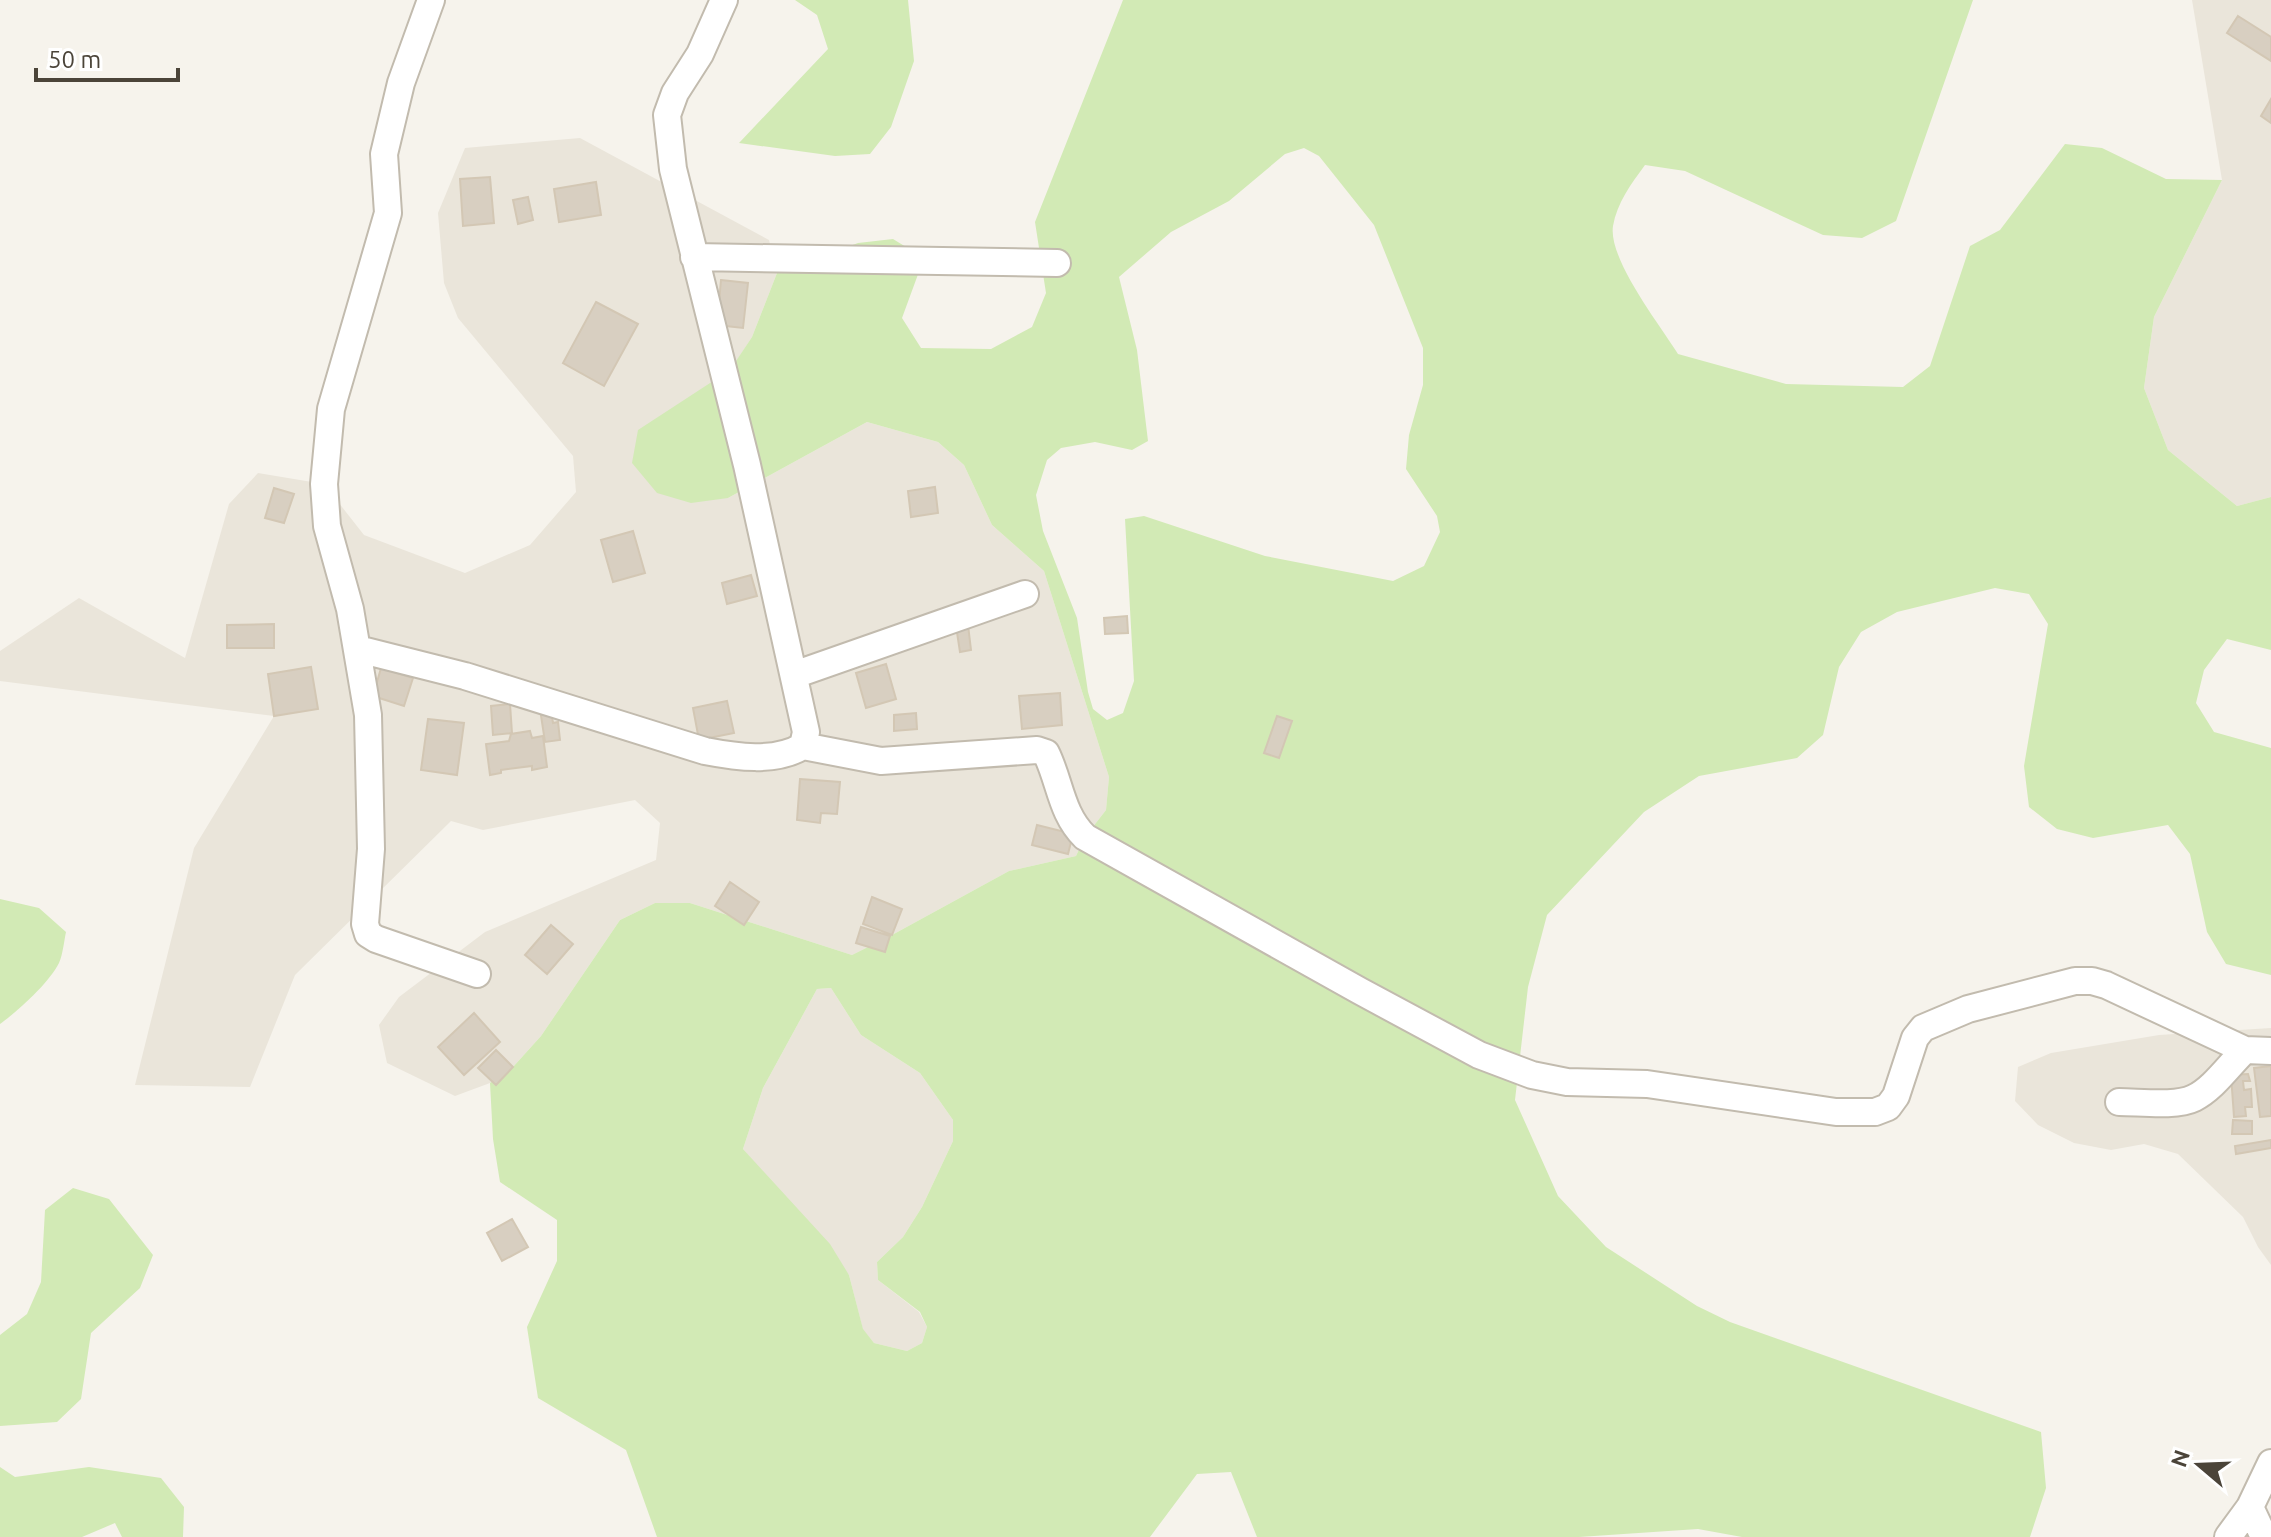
<svg xmlns="http://www.w3.org/2000/svg" width="2271" height="1537" font-family="Ubuntu,sans-serif">
	<style>
		.residential { fill: #eae5da }
		.green { fill: #d2eab5; fill-rule: evenodd }
		.building { fill: #d8cfc1; stroke: #d3c7b4; stroke-width: 2 }
		.lines { fill: none; stroke-linecap: round; stroke-linejoin: round }
		.minor-casing { stroke: #c2bbae; stroke-width: 30 }
		.minor { stroke: #fff; stroke-width: 26 }
	</style>
	<rect width="100%" height="100%" fill="#f6f3ec"/>
	<!-- residential -->
	<path class="residential" d="M2192 0H2271V497L2237 506 2168 450 2144 388 2154 317 2222 180Z
		M580 138 769 240 777 273 752 337 730 371 728 498 867 422 938 442 964 465 992 525 1044 571 1109 777 1106 810 1085 837 1076 856 1009 871 892 935 852 955 690 903H655L620 920 541 1036 513 1067 490 1083 455 1096 387 1063 379 1025 399 997 485 932 656 860 660 823 635 800 483 830 451 821 295 975 250 1087 135 1085 194 848 274 716 0 681V651L79 598 185 658 229 504 258 473 324 484 364 535 465 573 530 545 576 492 573 456 458 318 444 283 438 213 465 148Z
		M831 988 861 1035 920 1073 953 1120V1141L922 1207 903 1237 877 1262 878 1280 919 1312 927 1327 922 1343 907 1351 874 1343 863 1330 849 1275 743 1149 763 1088 817 989Z
		M2271 1028V1265L2258 1247 2243 1217 2178 1154 2144 1144 2111 1150 2074 1143 2038 1125 2015 1101 2018 1067 2051 1053 2159 1035Z"/>
	<!-- green -->
	<path class="green" d="M795 0H908L914 61 891 127 870 154 835 156 739 143 828 49 817 15Z
		M1123 0H1973L1896 221 1862 238 1823 235 1685 171 1645 165C1631 184 1617 203 1613 226 1608 259 1660 325 1678 354L1786 384 1903 387 1930 366 1970 246 2000 230 2065 144 2102 148 2166 179 2222 180 2154 317 2144 388 2168 450 2237 506 2271 497V650L2227 639 2204 670 2196 703 2214 732 2271 748V975L2226 964 2207 932 2190 854 2168 825 2093 838 2057 829 2029 807 2024 766 2048 624 2029 594 1995 588 1897 612 1861 632 1839 667 1823 735 1797 758 1699 776 1644 812 1547 915 1528 987 1515 1100 1558 1196 1606 1247 1697 1306 1730 1322 2041 1432 2046 1488 2030 1537H1742L1698 1529 1579 1537H1257L1231 1472 1197 1474 1150 1537H657L626 1450 538 1398 527 1327 557 1261V1220L500 1182 493 1139 490 1083 513 1067 541 1036 620 920 655 903H690L852 955 892 935 1009 871 1076 856 1085 837 1106 810 1109 777 1044 571 992 525 964 465 938 442 867 422 728 498 691 503 657 493 632 463 638 430 730 370 752 337 777 273 858 243 893 239 924 258 902 318 921 348 991 349 1032 327 1046 293 1035 222ZM1304 148 1319 156 1374 225 1423 348V385L1409 435 1406 469 1437 516 1440 532 1424 566 1393 581 1265 556 1144 516 1125 519 1134 681 1123 713 1107 720 1093 709 1088 692 1077 618 1043 531 1036 495 1047 460 1061 448 1095 442 1132 450 1148 441 1137 350 1119 277 1171 232 1229 201 1285 154ZM831 988 861 1035 920 1073 953 1120V1141L922 1207 903 1237 877 1262 878 1280 920 1312 927 1327 922 1343 907 1351 874 1343 863 1329 849 1275 830 1244 743 1149 763 1088 817 989Z
		M0 899 39 908 66 932C64 941 63 954 59 963 49 983 18 1011 0 1024Z
		M73 1188 109 1199 153 1255 140 1288 91 1333 81 1399 57 1422 0 1426V1335L27 1314 41 1282 45 1210Z
		M0 1467 15 1477 89 1467 161 1478 184 1507 183 1537H122L115 1523 82 1537H0Z"/>
	<!-- building -->
	<path class="building" d="M2238 16 2271 37V61L2227 33Z
		M2271 99V123L2261 116Z
		M490 177 494 223 463 226 460 179Z
		M596 182 601 215 559 222 554 189Z
		M528 197 533 220 518 224 513 200Z
		M721 280 748 283 743 328 717 325Z
		M596 302 638 324 604 386 563 363Z
		M935 487 938 513 911 517 908 491Z
		M274 488 294 494 284 523 265 518Z
		M633 531 645 573 613 582 601 540Z
		M751 575 757 596 727 604 722 583Z
		M1127 616 1128 633 1105 634 1104 618Z
		M274 624V648H227V625Z
		M968 625 971 650 960 652 956 626Z
		M886 664 896 699 866 708 856 673Z
		M311 667 318 709 274 716 268 674Z
		M381 668 413 678 404 706 373 696Z
		M1060 693 1062 725 1022 729 1019 696Z
		M727 701 734 733 699 740 693 708Z
		M510 704 512 733 493 735 491 706Z
		M540 709 553 717H552L553 723 558 722 560 740 545 742Z
		M916 713 917 729 894 731V715Z
		M1277 716 1292 721 1279 758 1264 753Z
		M428 719 464 723 457 775 421 770Z
		M530 731 532 738 543 736 547 767 532 770V766L501 770V773L490 775 486 744 509 741 511 734Z
		M800 779 840 782 837 814 821 813 820 823 797 820Z
		M1037 825 1073 834 1068 854 1032 845Z
		M730 882 759 902 744 925 715 906Z
		M872 897 902 909 892 935 863 924Z
		M551 925 573 944 547 974 525 955Z
		M861 927 890 936 885 952 856 943Z
		M474 1013 500 1042 464 1075 438 1047Z
		M496 1050 513 1067 496 1085 478 1068Z
		M2271 1066V1116L2260 1117 2254 1068Z
		M2248 1074 2250 1081H2243L2244 1090 2251 1089 2252 1107H2245L2246 1116 2234 1117 2231 1075Z
		M2233 1120 2252 1121V1134H2232Z
		M2271 1140V1148L2236 1154 2235 1146Z
		M512 1219 528 1247 502 1261 487 1233Z"/>
	<g class="lines">
		<!-- minor casing -->
		<g class="minor-casing">
			<path id="minor" d="M431 0 401 83 384 154 388 213 331 409 324 484 327 526 350 609 368 715 371 849 365 924 368 934 376 939 477 974
				M724 0 700 54 675 93 667 115 673 169 747 465 806 732 803 746
				M694 257 1057 263
				M358 649 465 676 705 751C736 757 775 763 803 746L881 761 1037 750 1046 753C1060 781 1061 814 1085 837L1360 991 1479 1055 1532 1075 1567 1082 1647 1084 1836 1112H1875L1888 1107 1896 1096 1915 1038 1923 1028 1968 1009 2075 981H2092L2106 985 2245 1050 2271 1051
				M794 675 1025 594
				M2119 1102C2140 1102 2176 1107 2194 1098 2214 1088 2229 1065 2245 1050
				M2250 1507 2264 1537
				M2228 1537 2250 1507 2271 1463"/>
		</g>
		<!-- minor -->
		<use href="#minor" class="minor"/>
	</g>
	<!-- north arrow -->
	<g transform="translate(2199 1465) rotate(289)" stroke="#ffffff" stroke-width="6" paint-order="stroke">
	<path d="M0-6L14 30L0 20L-14 30Z" fill="#4b4439"/>
	<text y="-12" font-size="22" font-weight="bold" text-anchor="middle" fill="#4b4439">N</text>
	</g>
	<!-- scale -->
	<path d="M36 68v12h142v-12" fill="none" stroke="#4b4439" stroke-width="4"/>
	<text x="48" y="68" font-size="24" fill="#4b4439" stroke="#ffffff" stroke-width="6" paint-order="stroke">50 m</text>
</svg>
